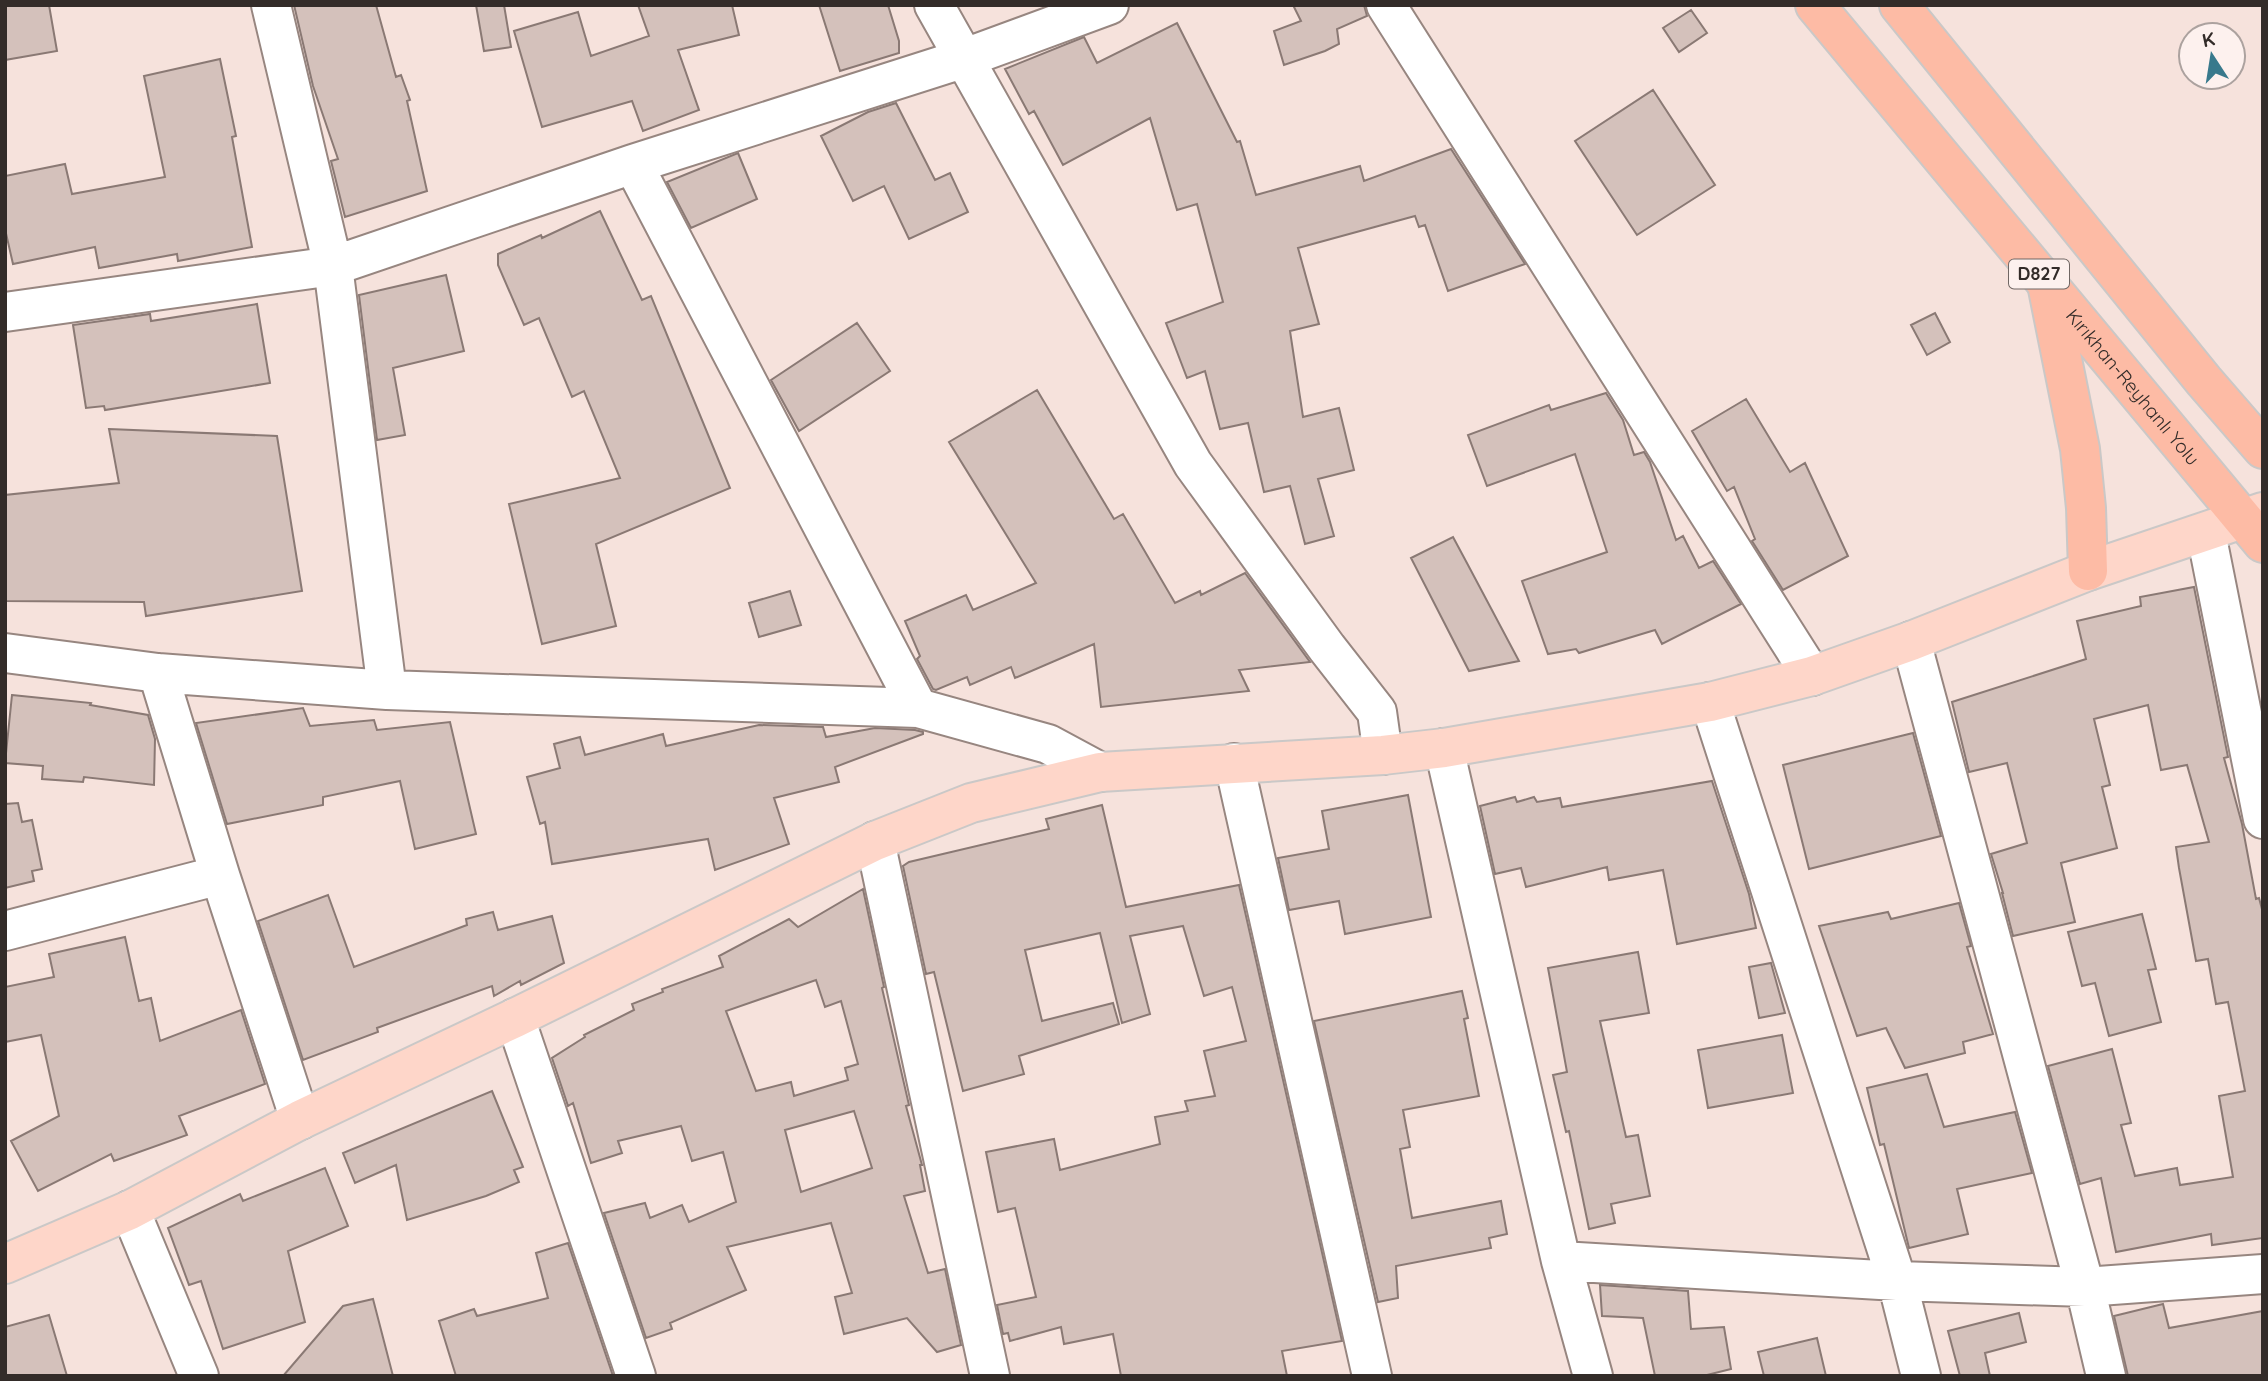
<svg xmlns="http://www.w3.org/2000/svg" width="2268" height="1381" font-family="Quicksand,sans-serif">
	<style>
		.building { fill: #d4c1bb; stroke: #8a7974; stroke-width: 2; fill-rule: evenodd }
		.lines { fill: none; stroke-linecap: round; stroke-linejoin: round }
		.minor-casing { stroke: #978680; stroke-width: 42 }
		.major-casing { stroke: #cac8c7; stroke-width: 42 }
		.highway-casing { stroke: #cac8c7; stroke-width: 42 }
		.minor { stroke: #fff; stroke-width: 38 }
		.major { stroke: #fed6c9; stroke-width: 38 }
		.highway { stroke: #fdbba5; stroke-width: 38 }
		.labels { text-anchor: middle; stroke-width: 5; stroke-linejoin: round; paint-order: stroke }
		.shield { fill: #fdf1ee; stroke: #706764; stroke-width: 2 }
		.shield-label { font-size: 18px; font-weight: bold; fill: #332c29 }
		.street-label { font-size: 19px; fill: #332c29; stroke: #fdf1ee }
	</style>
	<rect width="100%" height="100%" fill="#f6e2dc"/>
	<!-- building -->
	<path class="building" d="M5 5H49L57 51 5 60Z
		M294 5H376L396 77 401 75 410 100 407 101 427 191 345 217 331 161 338 159 313 86Z
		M476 5H504L511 47 484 51Z
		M638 5H732L739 35 678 50 699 110 643 131 632 101 542 127 514 31 578 12 591 56 649 36Z
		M819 5H888L899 41V53L840 71Z
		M1293 5H1364L1367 16 1337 29 1339 44 1325 51 1284 65 1274 31 1301 21Z
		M1691 10 1707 33 1679 52 1663 28Z
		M1177 23 1237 142 1240 141 1256 195 1360 166 1364 181 1451 149 1525 264 1448 291 1425 225 1419 227 1415 216 1298 248 1319 324 1290 331 1303 417 1339 408 1354 470 1318 479 1334 536 1305 544 1290 486 1264 492 1248 423 1220 429 1205 371 1187 378 1166 323 1223 302 1197 204 1177 210 1150 118 1063 165 1034 111 1029 114 1005 69 1084 37 1097 63Z
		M220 59 236 136 232 137 252 247 178 261 177 254 99 268 95 247 13 264 5 229V176L65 164 72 194 165 177 144 76Z
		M1653 90 1715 185 1637 235 1575 141Z
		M896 103 935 180 950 173 968 212 909 239 884 186 853 201 821 136 868 112Z
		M738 153 757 199 691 228 667 182Z
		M600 211 642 300 651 296 730 488 596 544 616 626 542 644 509 504 620 478 584 391 572 397 539 318 524 325 498 265V254L541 235 542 238Z
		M446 275 464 351 393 368 405 435 377 440 359 295Z
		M257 304 270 383 105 410 104 406 86 408 73 325 150 314 151 321Z
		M1935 313 1950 342 1927 355 1911 325Z
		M857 323 890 371 799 431 771 380Z
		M1037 390 1114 519 1123 514 1175 603 1200 591 1201 595 1245 573 1310 662 1239 670 1249 691 1101 707 1094 644 1015 678 1011 667 970 685 967 677 936 690 933 689 917 659 920 656 905 621 966 595 973 610 1036 583 949 442Z
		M1606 393 1623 420 1634 455 1644 452 1650 462 1676 540 1683 536 1699 568 1713 561 1741 604 1662 644 1655 630 1579 653 1576 649 1548 654 1522 581 1607 552 1575 454 1487 486 1468 435 1549 405 1551 410Z
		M1746 399 1790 472 1805 463 1848 556 1783 590 1752 541 1755 539 1734 487 1727 491 1692 431Z
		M109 429 277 436 302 591 146 616 144 602 5 601V495L119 483Z
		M1453 537 1468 565 1519 661 1469 671 1411 558Z
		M2194 587 2228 757 2224 758 2242 824 2256 899 2259 898 2263 913V1238L2212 1245 2211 1234 2116 1252 2101 1178 2080 1184 2048 1066 2112 1049 2131 1123 2121 1125 2135 1176 2177 1168 2180 1185 2233 1177 2219 1096 2245 1091 2228 1002 2216 1004 2208 959 2196 961 2179 868 2176 847 2209 842 2187 765 2161 770 2148 705 2094 719 2110 785 2102 787 2117 848 2061 863 2075 922 2013 936 2002 893H2003L1991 854 2027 843 2007 763 1969 772 1952 702 2086 659 2077 621 2141 606 2140 597Z
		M790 591 801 625 759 637 749 603Z
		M12 695 91 703 90 705 148 715 155 739 154 785 84 777 83 782 42 779 43 766 5 763Z
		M303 708 310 726 374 720 377 730 450 722 476 834 415 849 400 781 323 797V805L227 824 196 723Z
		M759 725 823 727 826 737 875 728 915 730 923 732V734L835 767 839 782 774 798 789 844 715 870 708 839 552 864 545 822 540 824 527 777 560 768 554 744 580 737 585 755 663 734 666 746Z
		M1913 733 1941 836 1809 869 1783 765Z
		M1712 781 1749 894 1756 928 1677 944 1663 870 1609 880 1607 867 1526 887 1521 868 1495 874 1480 806 1515 797 1517 802 1534 797 1537 802 1560 798 1562 807Z
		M1408 795 1431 917 1345 934 1339 901 1289 910 1278 858 1329 849 1322 811Z
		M18 803 22 822 32 820 42 869 32 871 34 881 5 888V804Z
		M1102 805 1126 907 1239 885 1342 1341 1282 1351 1287 1376H1121L1113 1334 1064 1344 1061 1327 1010 1341 1008 1333 1003 1334 997 1305 1036 1297 1015 1208 998 1212 986 1152 1054 1139 1060 1170 1160 1144 1155 1117 1188 1111 1185 1101 1215 1096 1204 1051 1246 1041 1232 987 1204 996 1183 926 1130 936 1150 1014 1122 1023 1100 933 1025 950 1042 1021 1113 1003 1119 1024 1019 1056 1024 1074 963 1091 934 972 926 974 903 866 909 862 1049 829 1046 819Z
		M863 889 884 987 882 988 909 1105 906 1106 922 1165H920L925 1191 904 1196 928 1273 945 1269 961 1345 937 1352 907 1318 844 1334 835 1297 852 1293 831 1223 727 1247 746 1290 670 1323 672 1329 646 1338 604 1213 645 1203 650 1218 682 1205 689 1222 736 1202 723 1152 692 1161 681 1126 618 1141 622 1153 591 1163 573 1103 568 1106 552 1058 585 1037 584 1035 634 1010 632 1004 663 992 662 989 723 967 719 956 789 919 798 927ZM816 980 825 1007 841 1001 858 1064 845 1068 848 1080 794 1096 791 1082 756 1091 726 1011ZM854 1111 872 1168 801 1192 785 1130Z
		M328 895 354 967 467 925 466 919 493 912 498 930 552 916 564 963 521 985 520 981 494 996 492 986 377 1028 378 1032 303 1060 258 921Z
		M1959 903 1971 946 1967 947 1993 1034 1963 1042 1965 1053 1905 1068 1886 1028 1857 1036 1819 926 1888 912 1891 919Z
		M2142 914 2156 969 2148 970 2161 1022 2109 1036 2095 983 2082 986 2068 932Z
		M125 937 139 1001 151 998 160 1041 241 1010 265 1084 179 1116 187 1135 114 1161 111 1154 38 1191 11 1141 59 1116 41 1035 5 1042V987L54 977 49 954Z
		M1638 952 1649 1013 1600 1021 1626 1137 1638 1135 1650 1196 1611 1204 1615 1223 1589 1229 1569 1131 1566 1132 1553 1075 1567 1072 1548 968Z
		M1771 963 1785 1013 1759 1018 1749 967Z
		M1462 991 1468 1018 1464 1019 1479 1096 1403 1110 1410 1147 1400 1149 1412 1218 1501 1201 1507 1234 1489 1238 1491 1248 1396 1266 1398 1298 1378 1302 1314 1021Z
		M1782 1035 1793 1093 1708 1108 1698 1050Z
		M1927 1074 1944 1127 2015 1112 2032 1173 1957 1189 1968 1234 1909 1248 1884 1144 1880 1145 1867 1088Z
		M492 1091 523 1167 514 1170 519 1182 486 1196 407 1220 396 1165 355 1183 343 1153Z
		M325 1168 348 1226 288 1251 305 1322 223 1349 201 1281 189 1285 168 1228 240 1194 243 1201Z
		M568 1243 613 1376H456L439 1321 474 1309 477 1316 548 1298 536 1253Z
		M1600 1285 1688 1291 1691 1329 1724 1327 1731 1369 1703 1376H1655L1643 1318 1602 1316Z
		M373 1299 393 1376H283L343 1306Z
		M2163 1304 2169 1328 2263 1311V1376H2128L2114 1316Z
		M2019 1313 2026 1342 1985 1353 1990 1376H1960L1948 1331Z
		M49 1315 67 1376H5V1327Z
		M1817 1338 1826 1376H1764L1758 1352Z"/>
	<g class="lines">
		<!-- minor casing -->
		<g class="minor-casing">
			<path id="minor" d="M271 5 333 266 387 690
				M934 5 1193 464 1327 648 1377 712 1383 755
				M1386 5 1812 676
				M633 164 918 708
				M5 312 333 266 633 164 962 59 1109 5
				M2206 533 2263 819
				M1911 641 2085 1287 2106 1376
				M5 653 158 673 387 690 918 708 1048 744 1100 772
				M158 673 220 875 300 1120
				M1710 702 1897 1281 1921 1376
				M1444 748 1561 1261 1593 1376
				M1234 763 1372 1376
				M875 841 990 1376
				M5 931 220 875
				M515 1018 636 1376
				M130 1210 199 1376
				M1561 1261 1897 1281 2085 1287 2263 1274"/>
		</g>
		<!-- major casing -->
		<g class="major-casing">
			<path id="major" d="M5 1264 130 1210 300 1120 515 1018 875 841 971 803 1100 772 1383 755 1444 748 1710 702 1812 676 1911 641 2088 571 2263 512"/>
		</g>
		<!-- highway casing -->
		<g class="highway-casing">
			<g id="highway">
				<path id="s1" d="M1815 5 2263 543"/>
				<path d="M1899 5 2204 381 2263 449"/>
				<path d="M2048 289 2080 449 2086 508 2088 571"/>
			</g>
		</g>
		<!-- minor -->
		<use href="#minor" class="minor"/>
		<!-- major -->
		<use href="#major" class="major"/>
		<!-- highway -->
		<use href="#highway" class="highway"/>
	</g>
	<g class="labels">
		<!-- shield labels -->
		<rect class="shield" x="2009" y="259.5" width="60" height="29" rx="5"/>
		<g class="shield-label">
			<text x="2039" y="280">D827</text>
		</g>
		<!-- street labels -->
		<g class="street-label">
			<text dy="7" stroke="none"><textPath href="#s1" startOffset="497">Kırıkhan-Reyhanlı Yolu</textPath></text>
		</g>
	</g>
	<!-- border -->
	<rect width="2268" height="1381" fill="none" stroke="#332c29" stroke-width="14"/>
	<!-- north arrow -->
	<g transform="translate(2212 56) rotate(348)"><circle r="33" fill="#fdf1ee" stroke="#aca29f" stroke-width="2"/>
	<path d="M0-5L12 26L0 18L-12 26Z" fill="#38798c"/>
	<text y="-10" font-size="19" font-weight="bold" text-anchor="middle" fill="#332c29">K</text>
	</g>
</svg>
